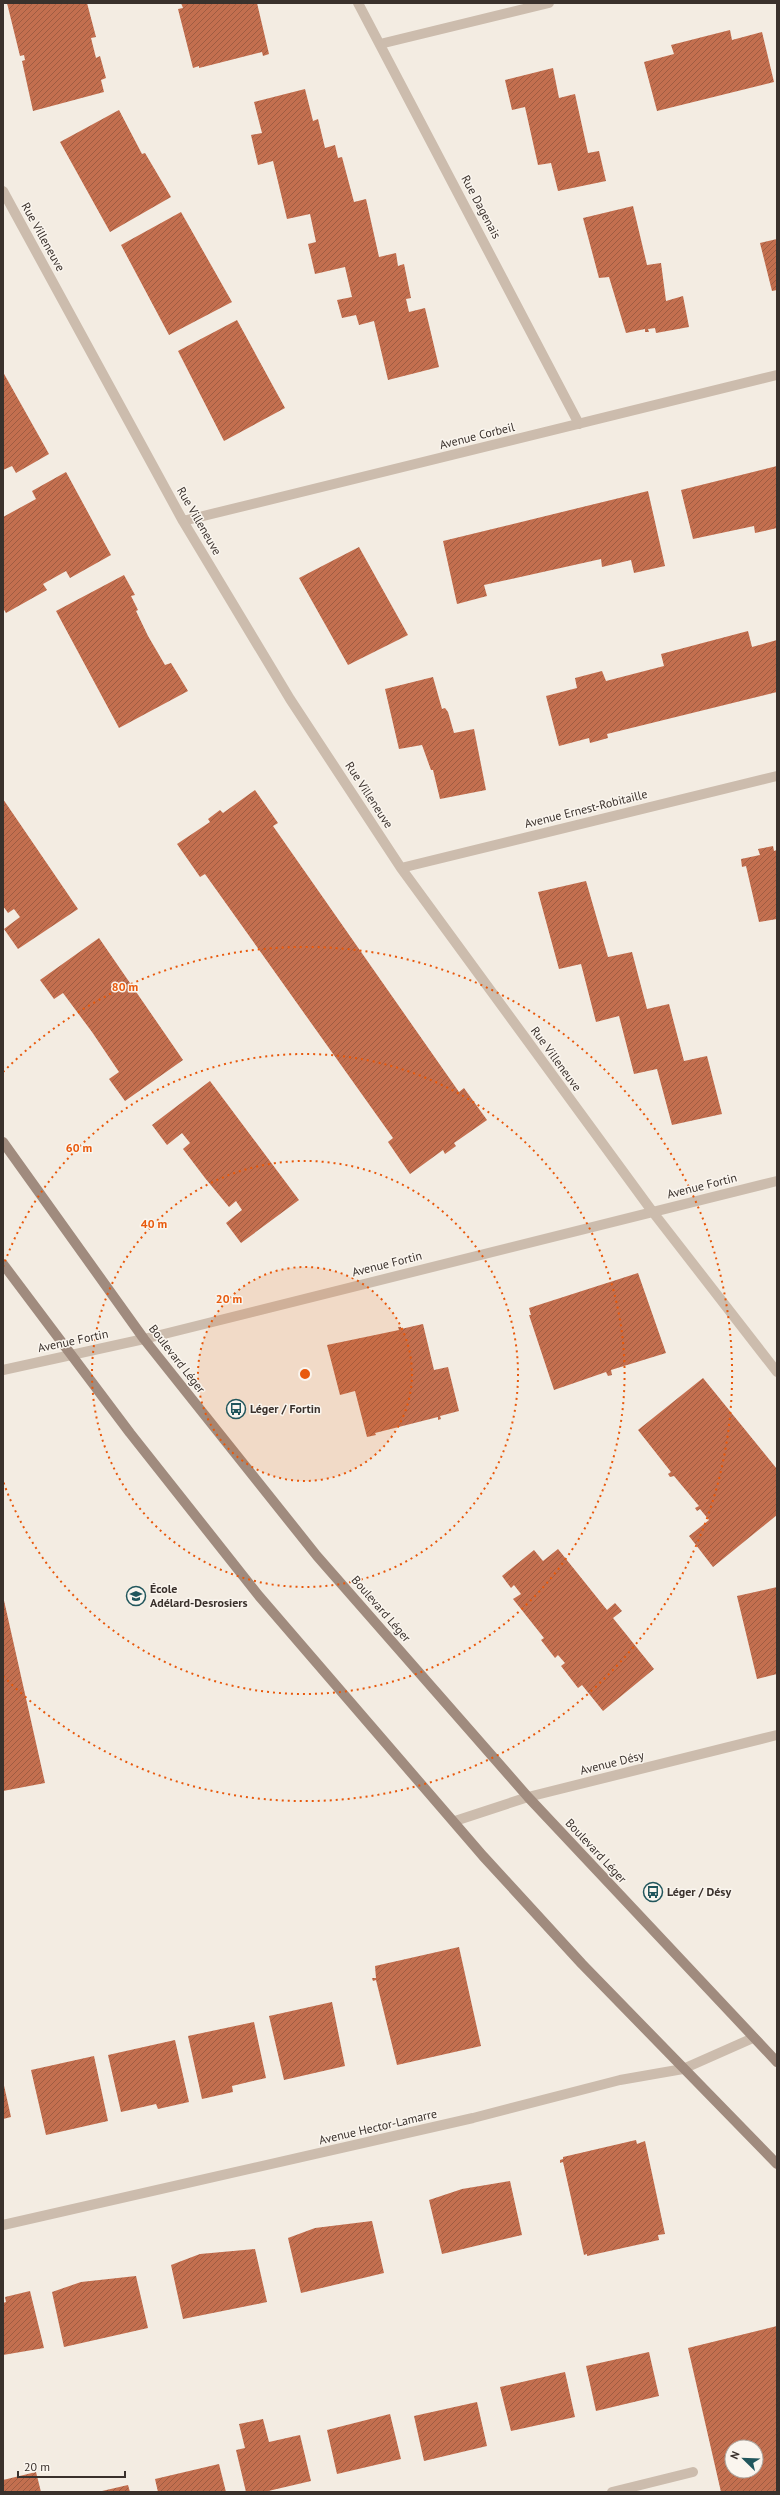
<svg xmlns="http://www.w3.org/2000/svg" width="780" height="2495" font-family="'PT Sans',sans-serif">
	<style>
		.building { fill: url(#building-hatch); fill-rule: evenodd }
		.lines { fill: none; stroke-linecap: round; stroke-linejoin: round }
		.minor { stroke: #ccbcad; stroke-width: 10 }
		.secondary { stroke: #a08b7e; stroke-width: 10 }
		.ring { fill: none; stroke: #e8590c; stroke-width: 2; stroke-dasharray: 2 4 }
		.labels { text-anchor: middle; stroke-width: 3; stroke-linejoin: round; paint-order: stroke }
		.street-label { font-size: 12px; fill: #3a312c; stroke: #faf5ee }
		.poi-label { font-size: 12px; font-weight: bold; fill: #3a312c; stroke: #faf5ee; text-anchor: start }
		.centre { fill: #e8590c; stroke: #faf5ee; stroke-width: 2 }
		.ring-label { font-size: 12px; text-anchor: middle; font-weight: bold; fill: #e8590c; stroke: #faf5ee; stroke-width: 3; stroke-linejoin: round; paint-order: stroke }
	</style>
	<defs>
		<pattern id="building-hatch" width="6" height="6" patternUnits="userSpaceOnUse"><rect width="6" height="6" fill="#c36f4f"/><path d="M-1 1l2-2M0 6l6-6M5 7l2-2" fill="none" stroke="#9f5c42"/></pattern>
	</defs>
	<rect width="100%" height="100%" fill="#f3ece2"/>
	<!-- building -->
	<path class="building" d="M7 3H87L96 37 91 38 96 58 100 56 106 78 101 80 104 92 33 111 22 61 25 60 24 55 20 56Z
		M181 3H257L269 54 263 56 262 52 199 68V66L193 68 178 9 183 8Z
		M730 30 732 40 762 32 774 82 657 111 644 62 674 54 671 45Z
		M553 68 559 98 575 94 588 153 599 151 606 181 558 191 551 163 538 165 525 107 512 110 505 80Z
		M305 89 313 121 318 119 325 148 335 145 338 158 342 157 354 202 366 199 379 257 396 253 398 266 404 264 411 298 406 299 409 312 425 308 439 367 388 380 374 321 359 325 356 315 342 318 337 300 352 297 345 267 315 274 308 244 316 242 310 214 287 219 273 161 258 165 251 135 262 133 254 102Z
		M119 110 142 154 145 153 171 197 110 232 60 142Z
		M633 206 647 265 661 263 666 301 683 296 689 327 656 333 655 328 648 329 649 332H645V329L626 333 609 277 599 278 583 218Z
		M181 212 232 302 169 335 121 245Z
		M777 239V290L772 291 760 243Z
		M237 320 285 408 224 441 178 351Z
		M3 372 49 454 16 473 12 466 3 470Z
		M777 466V528L755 533 754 526 693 539 681 490Z
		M66 472 111 555 70 578 66 571 43 584 47 590 6 613 3 608V517L36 499 32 491Z
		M648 491 665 566 634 573 631 560 602 567 601 559 484 585 487 596 457 604 443 541Z
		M359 547 408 635 348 665 299 578Z
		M124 575 135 595 131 596 138 610 136 611 148 636 165 665 171 663 188 691 119 728 56 611Z
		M748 631 752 647 777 640V692L607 734 608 738 590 743 589 738 559 746 546 696 577 688 575 678 602 671 606 681 664 666 661 654Z
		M433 677 442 709 445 708 448 712 454 733 474 729 486 790 440 799 433 770H431L422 745 399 749 385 689Z
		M255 790 278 823 273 826 459 1092 464 1088 487 1120 454 1143 456 1146 445 1154 443 1150 410 1174 388 1142 393 1138 205 874 200 877 177 844 210 822 208 819 220 810 223 813Z
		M3 799 78 909 18 949 4 929 20 917 14 909 8 913 3 906Z
		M773 846 774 851 777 850V919L759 922 746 866 742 867 741 859 760 855 758 849Z
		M586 881 608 957 632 952 647 1009 669 1004 684 1061 707 1056 722 1114 672 1125 657 1069 634 1074 619 1016 596 1022 581 964 559 969 538 892Z
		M99 938 183 1060 125 1101 109 1079 119 1072 92 1032 63 993 54 999 40 980Z
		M210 1081 299 1200 241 1243 226 1223 242 1210 236 1201 229 1207 205 1178 183 1149 190 1143 182 1133 167 1145 152 1125Z
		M638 1273 666 1353 611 1370 612 1375 608 1376 606 1372 554 1390 529 1315H531L529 1308Z
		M423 1324 434 1370 448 1367 459 1411 440 1416 441 1419 438 1420V1417L375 1433 376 1435 367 1437 355 1391 340 1395 327 1345 399 1330 398 1327H401V1329Z
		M703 1378 777 1469V1515L713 1567 689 1536 709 1520 700 1509 697 1511 695 1508 699 1506 674 1476 670 1477 668 1474 671 1472 638 1430Z
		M558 1549 607 1610 615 1603 622 1611 613 1618 654 1669 603 1711 582 1685 578 1688 561 1666 565 1663 558 1655 555 1658 541 1640 544 1638 513 1599 521 1594 514 1585 511 1588 502 1576 534 1550 543 1561Z
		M777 1587V1674L757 1679 737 1596Z
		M3 1596 45 1783 3 1791Z
		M459 1947 481 2046 397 2065 376 1980 373 1981 372 1978H376L375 1966Z
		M332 2002 345 2066 284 2080 269 2016Z
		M254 2022 266 2078 232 2086 233 2092 202 2099 188 2036Z
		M175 2040 189 2102 158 2109 156 2104 121 2112 108 2055Z
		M94 2056 108 2121 46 2135 31 2070Z
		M3 2081 11 2117 3 2119Z
		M636 2140 637 2144 645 2141 665 2234 658 2235 659 2240 587 2256V2254L584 2255 563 2162 560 2163V2160L563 2159V2157Z
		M510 2181 522 2235 442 2254 429 2200 462 2189Z
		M372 2221 384 2273 301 2293 288 2238 315 2228Z
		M255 2249 267 2302 183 2319 171 2265 200 2254Z
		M136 2276 148 2328 64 2347 52 2292 81 2282Z
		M30 2291 44 2348 3 2355V2303L6 2302 5 2297Z
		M777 2326V2492H721L688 2348ZM732 2447H756V2471H732Z
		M649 2352 659 2396 596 2411 586 2366Z
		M565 2372 575 2417 511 2431 500 2387Z
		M477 2402 487 2446 424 2461 414 2416Z
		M390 2414 401 2459 337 2474 327 2430Z
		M263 2419 269 2442 300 2435 311 2481 264 2492H246L236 2450 245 2448 239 2424Z
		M219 2464 226 2492H158L155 2479Z
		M36 2472 41 2492H3V2480Z
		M128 2485 130 2492H102V2491Z"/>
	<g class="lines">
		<!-- minor -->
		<path class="minor" d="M358 3 579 424
			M380 44 549 3
			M3 191 183 521 290 699 401 868 652 1211 777 1372
			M183 521 777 375
			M401 868 777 776
			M3 1370 144 1339 777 1181
			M455 1821 528 1797 777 1735
			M3 2225 473 2118 620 2080 683 2069 753 2038
			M612 2492 693 2472"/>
		<!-- secondary -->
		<path class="secondary" d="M3 1142 144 1339 317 1556 528 1797 777 2062
			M3 1264 130 1433 259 1596 483 1856 582 1964 777 2164"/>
	</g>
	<!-- distance rings -->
	<circle cx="305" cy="1374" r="107" fill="#e8590c" fill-opacity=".12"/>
	<g class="ring">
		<circle cx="305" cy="1374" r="107"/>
		<circle cx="305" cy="1374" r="213"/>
		<path d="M3 1267A320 320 0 1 1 3 1481"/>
		<path d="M3 1072A427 427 0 1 1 3 1676"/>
	</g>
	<!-- icons -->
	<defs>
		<g id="bus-ring" transform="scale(1)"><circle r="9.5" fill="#faf5ee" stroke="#21565c" stroke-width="1.5"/><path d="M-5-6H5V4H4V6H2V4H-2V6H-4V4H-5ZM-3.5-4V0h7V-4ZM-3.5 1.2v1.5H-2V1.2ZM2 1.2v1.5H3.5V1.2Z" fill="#21565c"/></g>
		<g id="school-ring" transform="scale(1)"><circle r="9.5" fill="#faf5ee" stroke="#21565c" stroke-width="1.5"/><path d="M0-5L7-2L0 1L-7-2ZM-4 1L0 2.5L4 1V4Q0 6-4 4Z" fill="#21565c"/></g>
	</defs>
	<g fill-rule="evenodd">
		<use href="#bus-ring" x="236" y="1409"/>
		<use href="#school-ring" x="136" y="1596"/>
		<use href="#bus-ring" x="653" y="1892"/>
	</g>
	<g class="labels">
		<!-- street labels -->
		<g class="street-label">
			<text transform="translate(481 207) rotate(62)" y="4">Rue Dagenais</text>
			<text transform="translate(43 237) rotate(61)" y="4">Rue Villeneuve</text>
			<text transform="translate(477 436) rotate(-14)" y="4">Avenue Corbeil</text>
			<text transform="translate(199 521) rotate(60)" y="4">Rue Villeneuve</text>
			<text transform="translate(369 795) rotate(57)" y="4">Rue Villeneuve</text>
			<text transform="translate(586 809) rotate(-14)" y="4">Avenue Ernest-Robitaille</text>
			<text transform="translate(556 1059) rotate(54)" y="4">Rue Villeneuve</text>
			<text transform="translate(702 1186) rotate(-14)" y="4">Avenue Fortin</text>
			<text transform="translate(387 1264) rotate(-14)" y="4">Avenue Fortin</text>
			<text transform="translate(73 1341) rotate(-12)" y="4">Avenue Fortin</text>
			<text transform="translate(177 1359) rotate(52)" y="4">Boulevard Léger</text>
			<text transform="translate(381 1609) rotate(49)" y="4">Boulevard Léger</text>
			<text transform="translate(612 1763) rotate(-14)" y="4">Avenue Désy</text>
			<text transform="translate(596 1851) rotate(47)" y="4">Boulevard Léger</text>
			<text transform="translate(378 2127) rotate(-13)" y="4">Avenue Hector-Lamarre</text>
		</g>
		<!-- poi labels -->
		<g class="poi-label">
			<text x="250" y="1413">Léger / Fortin</text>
			<text x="150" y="1593">École<tspan x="150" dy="14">Adélard-Desrosiers</tspan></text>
			<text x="667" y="1896">Léger / Désy</text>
		</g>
	</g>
	<circle cx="305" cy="1374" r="6" class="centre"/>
	<g class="ring-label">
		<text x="125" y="991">80 m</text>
		<text x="79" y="1152">60 m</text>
		<text x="154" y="1228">40 m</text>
		<text x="229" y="1303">20 m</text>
	</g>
	<!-- border -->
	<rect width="780" height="2495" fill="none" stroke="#3a312c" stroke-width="8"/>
	<!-- north arrow -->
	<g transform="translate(744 2459) rotate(293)"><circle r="19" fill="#faf5ee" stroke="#ada7a0"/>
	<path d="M0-3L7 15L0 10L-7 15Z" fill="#21565c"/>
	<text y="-6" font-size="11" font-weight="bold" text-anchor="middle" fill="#3a312c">N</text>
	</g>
	<!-- scale -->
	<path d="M18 2471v6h107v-6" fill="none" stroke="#3a312c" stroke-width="2"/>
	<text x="24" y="2471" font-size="12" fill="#3a312c" stroke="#faf5ee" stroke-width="3" paint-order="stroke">20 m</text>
</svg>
